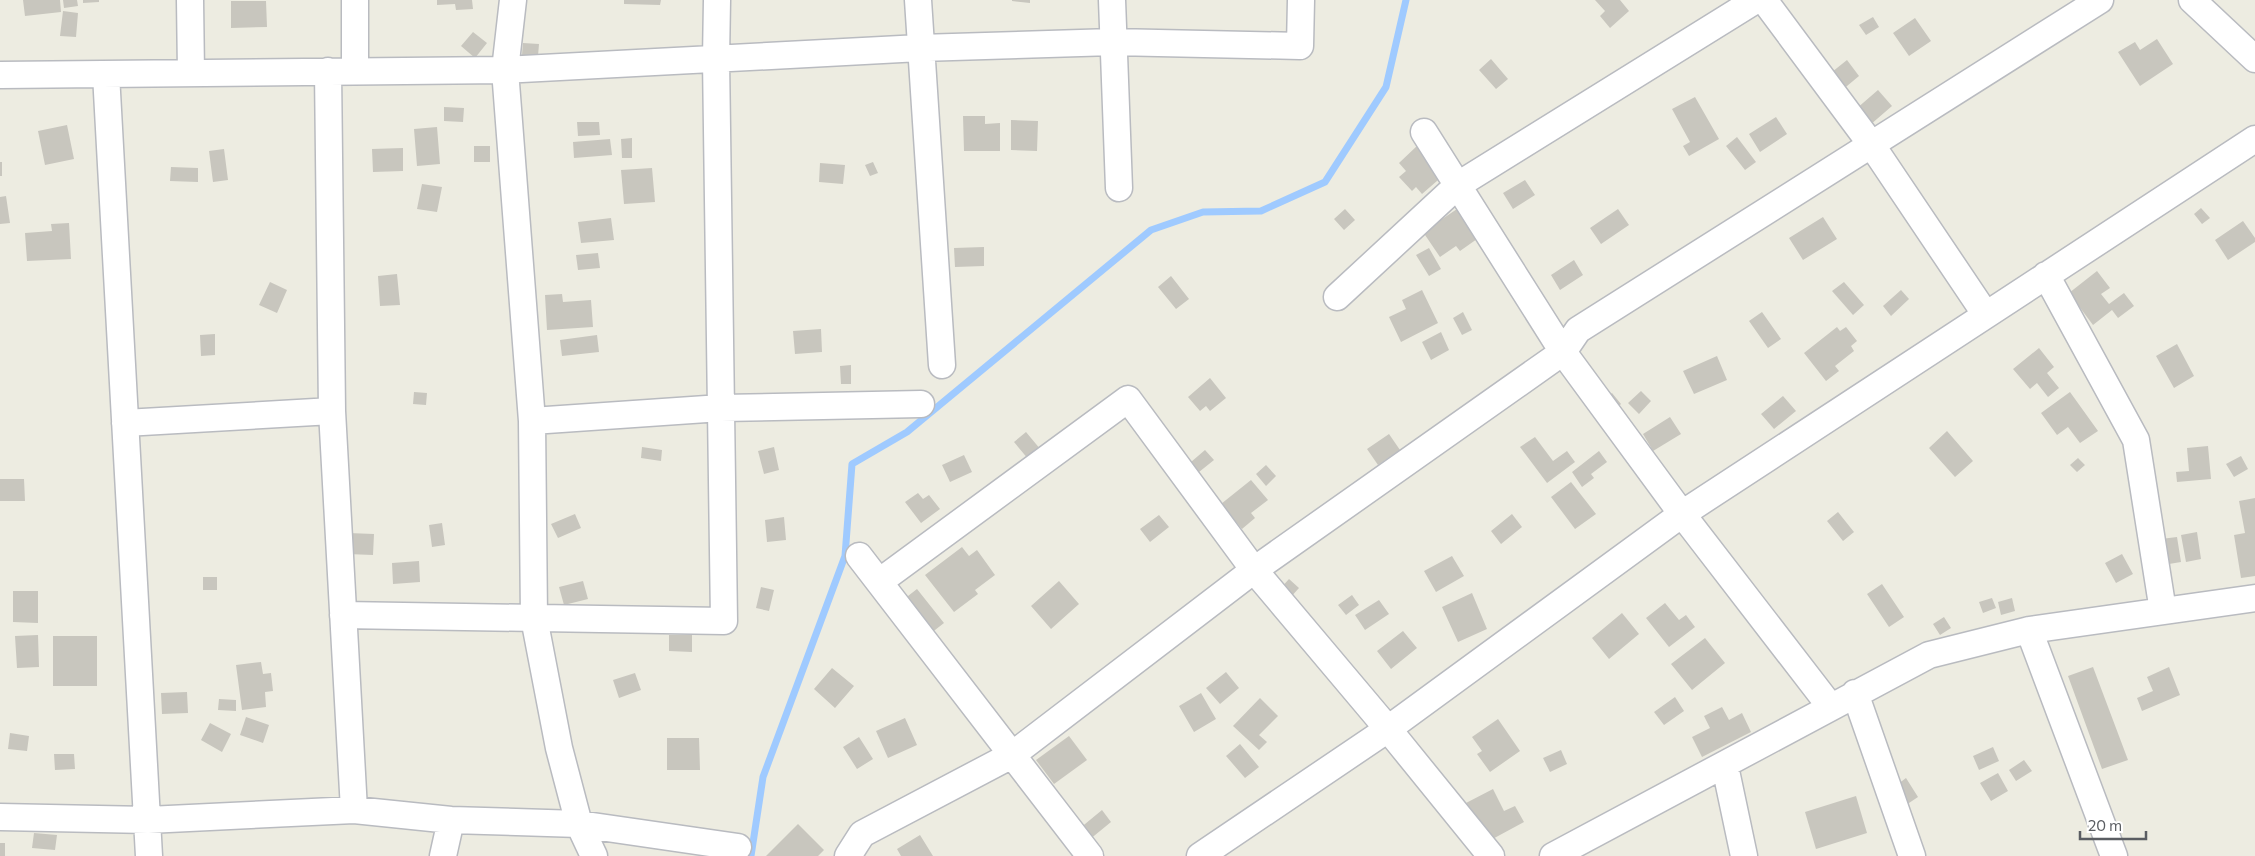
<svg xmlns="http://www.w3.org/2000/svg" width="2255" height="856" font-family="Commissioner,sans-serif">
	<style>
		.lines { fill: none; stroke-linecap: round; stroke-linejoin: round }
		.stream { stroke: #9fcaff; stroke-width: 7 }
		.building { fill: #c8c6be }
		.minor-casing { stroke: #b9bbc0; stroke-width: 29 }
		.minor { stroke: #fff; stroke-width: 26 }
	</style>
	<rect width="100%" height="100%" fill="#edece1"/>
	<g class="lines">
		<!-- stream -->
		<path class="stream" d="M751 856 763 777 845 556 852 464 907 432 1151 230 1203 212 1261 211 1325 182 1386 87 1406 0"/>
	</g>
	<!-- building -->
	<path class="building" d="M23 0H60L61 12 25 16Z
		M63 0H77L78 6 64 8Z
		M83 0H99V2L83 3Z
		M437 0H472L473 9 456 10 455 4 437 5Z
		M624 0H661L660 5 624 4Z
		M1012 0H1030V3L1012 1Z
		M1595 0H1620L1629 11 1610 28 1600 16 1605 11Z
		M231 1H266L267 27 231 28Z
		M63 11 78 13 76 37 60 36Z
		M1873 17 1879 27 1866 35 1859 25Z
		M1915 18 1931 41 1909 56 1893 33Z
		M473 32 487 43 475 58 461 46Z
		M2157 39 2173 64 2140 86 2118 52 2135 42 2140 50Z
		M523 43 539 44 538 56 522 55Z
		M1491 59 1508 79 1496 89 1479 70Z
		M1847 60 1859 76 1835 96 1822 80Z
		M1878 90 1892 106 1870 125 1856 109Z
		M1695 97 1719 139 1689 156 1683 146 1690 142 1672 109Z
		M444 107 464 108 463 122 444 121Z
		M963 116H985V124L1000 123V151H964Z
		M1776 117 1787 134 1760 152 1749 134Z
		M1011 120 1038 121 1037 151 1011 150Z
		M577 122H599L600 135 578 136Z
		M67 125 74 159 45 165 38 131Z
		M437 127 440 164 417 166 414 129Z
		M1737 137 1756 162 1745 170 1726 146Z
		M632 138V158H622L621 139Z
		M610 139 612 155 574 158 573 142Z
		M1418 145 1445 174 1422 194 1416 187 1412 191 1399 177 1406 171 1399 163Z
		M474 146H490V162H474Z
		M403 148V171L373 172 372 149Z
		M224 149 228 180 213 182 209 151Z
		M0 162H2V176H0Z
		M873 162 878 173 870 176 865 165Z
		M820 163 845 165 843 184 819 182Z
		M171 167 198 168V182L170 181Z
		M652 168 655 202 624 204 621 170Z
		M1525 180 1535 195 1513 209 1503 193Z
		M422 184 442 187 437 212 417 209Z
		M6 196 10 223 0 224V197Z
		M2201 208 2210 218 2202 224 2194 214Z
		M1345 209 1355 220 1344 230 1334 219Z
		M1457 209 1477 239 1460 251 1456 246 1440 257 1423 232Z
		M1618 209 1629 225 1601 244 1590 228Z
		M1823 217 1837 239 1803 260 1789 238Z
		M611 218 614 240 581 243 578 222Z
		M2243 221 2255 238V242L2228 260 2215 240Z
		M69 223 71 259 27 261 25 233 52 231 51 224Z
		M984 247V266L955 267 954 248Z
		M1429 248 1441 269 1429 276 1416 255Z
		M598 253 600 268 578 270 576 255Z
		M1574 260 1583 275 1560 290 1551 275Z
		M2097 271 2110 288 2101 294 2109 304 2124 293 2134 306 2118 318 2112 310 2093 325 2069 293Z
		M397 274 400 305 380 306 378 276Z
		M1171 276 1189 299 1176 309 1158 287Z
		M270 282 287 290 277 313 259 305Z
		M1844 282 1864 305 1853 315 1832 291Z
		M1422 290 1438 323 1401 342 1389 317 1406 309 1402 300Z
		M1901 290 1909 299 1891 316 1883 306Z
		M562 294 563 302 591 300 593 327 547 330 545 295Z
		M1463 312 1472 330 1462 335 1453 318Z
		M1762 312 1781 339 1768 348 1749 321Z
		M1837 327 1840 331 1846 327 1857 341 1851 346 1854 351 1835 366 1839 371 1826 381 1804 353Z
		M821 329 822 352 795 354 793 331Z
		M1441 332 1449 350 1431 360 1422 342Z
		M215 334V355L201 356 200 335Z
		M597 335 599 352 562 356 560 340Z
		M2177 344 2194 376 2174 388 2156 356Z
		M2039 348 2054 367 2047 373 2059 388 2048 397 2037 383 2030 389 2013 369Z
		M1717 356 1727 380 1694 394 1683 371Z
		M851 365V384H841L840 366Z
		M1210 378 1226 398 1210 411 1206 406 1200 411 1188 397Z
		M1641 391 1651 401 1639 414 1628 403Z
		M414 392 427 393 426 405 413 404Z
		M2070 392 2098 431 2080 443 2068 427 2057 435 2041 413Z
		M1612 393 1621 404 1611 413 1602 401Z
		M1783 396 1796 411 1774 429 1761 414Z
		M1670 417 1681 434 1653 451 1643 434Z
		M1947 431 1973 461 1955 477 1929 448Z
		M1026 432 1041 450 1029 460 1014 442Z
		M1389 434 1400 450 1378 465 1367 449Z
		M1535 437 1553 461 1567 451 1575 462 1547 483 1520 447Z
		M2208 446 2211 479 2177 482 2176 472 2189 471 2187 448Z
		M642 447 662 450 661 461 641 458Z
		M774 447 779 470 764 474 758 451Z
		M1205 450 1214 460 1199 472 1191 462Z
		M1599 451 1607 462 1591 474 1594 478 1582 487 1572 472Z
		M964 455 972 472 950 482 942 465Z
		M2241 456 2248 469 2234 477 2226 464Z
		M2078 458 2085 465 2077 472 2070 465Z
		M1266 465 1276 476 1266 486 1256 474Z
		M0 479H24L25 501H0Z
		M1251 480 1268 500 1251 513 1255 518 1242 529 1221 504Z
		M1571 482 1596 514 1575 529 1551 497Z
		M918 493 923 499 929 495 940 509 921 523 905 502Z
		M2255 498V576L2241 578 2234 535 2245 533 2239 501Z
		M1838 512 1854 532 1843 541 1827 521Z
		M575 514 581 528 558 538 551 524Z
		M1512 514 1522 527 1501 544 1491 531Z
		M1159 515 1169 527 1150 542 1140 529Z
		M784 517 786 540 767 542 765 520Z
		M442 523 445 545 432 547 429 525Z
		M2197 532 2201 559 2186 562 2181 535Z
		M348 533 374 534 373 555 347 554Z
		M2177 537 2181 562 2157 566 2153 540Z
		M962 547 969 556 977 550 995 575 975 590 978 594 954 612 925 575Z
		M2122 554 2133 574 2116 583 2105 563Z
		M1452 556 1464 576 1436 592 1424 571Z
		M419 561 420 582 393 584 392 563Z
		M203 577H217V590H203Z
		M1289 579 1299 588 1289 599 1279 590Z
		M583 581 588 599 564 605 559 587Z
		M1059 581 1079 604 1051 629 1031 606Z
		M1882 584 1904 617 1889 627 1867 594Z
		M761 587 774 590 769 611 756 608Z
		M917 589 944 623 926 637 899 603Z
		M13 591H38V623L13 622Z
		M1472 593 1487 629 1458 642 1442 607Z
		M1352 595 1359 605 1346 615 1338 605Z
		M1992 598 1996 608 1983 613 1979 602Z
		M2012 598 2015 611 2001 615 1998 602Z
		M1379 600 1389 614 1365 630 1355 615Z
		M1665 603 1679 620 1686 615 1695 627 1669 647 1646 618Z
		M1622 613 1639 634 1609 659 1592 638Z
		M1944 617 1951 628 1940 635 1933 624Z
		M1403 631 1417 648 1391 669 1377 651Z
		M38 635 39 667 17 668 15 636Z
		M669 635H692V652L669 651Z
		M53 636H97V686H53Z
		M1705 638 1725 663 1692 690 1671 664Z
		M261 662 263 674 271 673 273 691 265 692 266 707 242 710 236 665Z
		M2093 667 2128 760 2102 769 2068 676Z
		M2169 667 2180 695 2142 711 2137 698 2153 691 2147 677Z
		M832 668 854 686 835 708 814 689Z
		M1226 672 1239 688 1220 704 1206 688Z
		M635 673 641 690 619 698 613 680Z
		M187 692 188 713 162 714 161 693Z
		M1201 693 1216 719 1194 732 1179 706Z
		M1675 697 1684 711 1664 725 1654 712Z
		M1260 698 1278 716 1259 735 1267 742 1259 750 1233 726Z
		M219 699 236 700V711L218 710Z
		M1722 707 1729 720 1742 713 1751 732 1702 757 1692 737 1710 728 1704 716Z
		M246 717 269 725 263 743 240 735Z
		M905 718 917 745 888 758 876 731Z
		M1498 719 1520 751 1490 772 1477 754 1482 751 1472 737Z
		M210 723 231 734 222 752 201 740Z
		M10 733 29 736 27 751 8 749Z
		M1069 736 1087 760 1054 784 1036 760Z
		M859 737 873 759 857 769 843 747Z
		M667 738H699L700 770H667Z
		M1240 744 1259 767 1245 778 1226 756Z
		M1993 747 1999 761 1979 770 1973 756Z
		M1561 750 1567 764 1550 772 1543 758Z
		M54 754H74L75 769 55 770Z
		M2024 760 2032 771 2016 781 2009 770Z
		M1998 773 2008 791 1991 801 1980 783Z
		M1906 778 1918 797 1906 805 1894 787Z
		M1493 789 1504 811 1515 806 1524 822 1487 842 1466 803Z
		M1856 796 1867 833 1816 849 1805 812Z
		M1102 810 1111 822 1089 840 1079 829Z
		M798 824 824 850 818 856H766Z
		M34 833 57 835 55 850 32 848Z
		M920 835 933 856H901L897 849Z
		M0 843H5V856H0Z"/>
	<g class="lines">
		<!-- minor casing -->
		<g class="minor-casing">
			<path id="minor" d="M190 0 191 73
				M513 0 505 70 532 421 534 618 559 748 579 824 594 856
				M918 0 942 365
				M1112 0 1119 188
				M1764 0 1871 144 1986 315
				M2192 0 2255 59
				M328 71 332 411 354 810
				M355 71V0
				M106 74 149 856
				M0 75 505 70 920 48 1113 42 1300 46 1301 0
				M1424 132 1563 352 1682 514 1830 706
				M2046 275 2136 440 2163 611
				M1337 297 1458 185 1756 0
				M532 421 721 408 921 404
				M125 423 332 411
				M859 556 1090 856
				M879 582 1128 399 1254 570 1388 729 1491 856
				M343 615 724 621 716 59 717 0
				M2029 630 2114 856
				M1855 693 1912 856
				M1725 766 1744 856
				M0 817 148 820 354 810 451 820 579 824 738 847
				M443 856 451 820
				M848 856 862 834 1012 755 1254 570 1563 352 1578 330 2100 0
				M1200 856 1388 729 1682 514 2255 139
				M1553 856 1929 655 2029 630 2255 598"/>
		</g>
		<!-- minor -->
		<use href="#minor" class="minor"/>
	</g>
	<!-- scale -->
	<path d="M2080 831v8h66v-8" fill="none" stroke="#5a5d62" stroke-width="2.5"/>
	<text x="2088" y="831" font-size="15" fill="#5a5d62" stroke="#ffffff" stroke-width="4" paint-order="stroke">20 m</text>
</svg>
